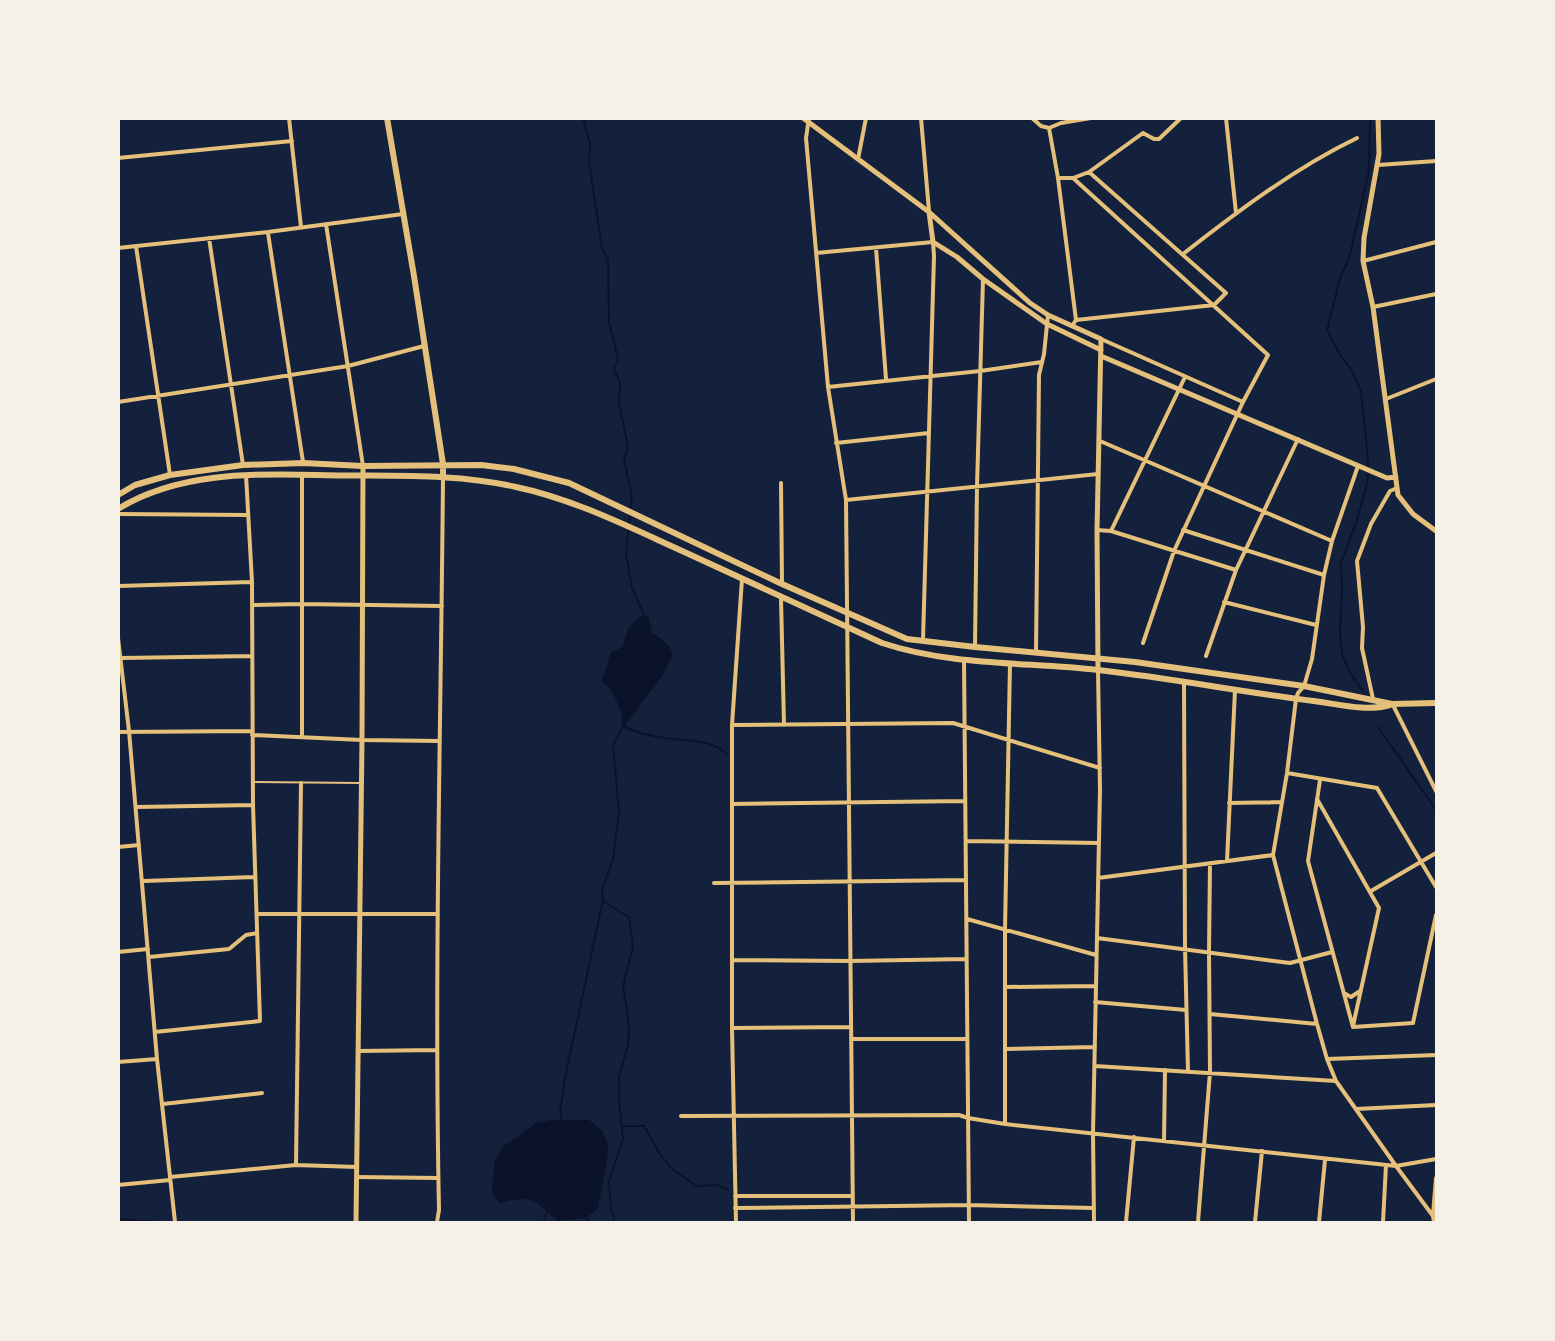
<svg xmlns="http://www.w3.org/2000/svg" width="1555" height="1341" font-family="'IBM Plex Serif',serif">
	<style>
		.water { fill: #0b132b }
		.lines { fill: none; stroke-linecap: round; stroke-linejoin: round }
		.stream { stroke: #0b132b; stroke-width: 2 }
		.service { stroke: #e5c07b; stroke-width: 2 }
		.minor { stroke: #e5c07b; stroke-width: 4 }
		.tertiary { stroke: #e5c07b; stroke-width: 5 }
		.secondary { stroke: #e5c07b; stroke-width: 6 }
	</style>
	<rect width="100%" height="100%" fill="#14213d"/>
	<!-- water -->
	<path class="water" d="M648 615 652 633C662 639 669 643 673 655 666 672 656 685 644 700 637 709 633 718 623 726 621 708 616 694 602 681L611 652 623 647 628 629 638 618Z
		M551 1120H589L603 1131 608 1146 607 1162 598 1208 586 1218 558 1221C535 1201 532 1194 499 1203L492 1192 495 1159 504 1146 536 1123Z"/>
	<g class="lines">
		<!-- stream -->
		<path class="stream" d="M583 118 590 144 589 162 602 249 608 260 609 322 618 358 614 370 620 382 619 403 628 447 624 460 632 496 626 554 632 588 645 617
			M1362 690 1349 671 1342 654 1340 631 1342 589 1341 563 1357 520 1368 480V460L1361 391 1351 369 1342 358 1327 330 1340 278 1349 259 1369 171 1370 118
			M623 726C636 733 651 736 665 738 687 742 712 738 728 755
			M1378 727 1436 810
			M603 901 629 917 633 947 623 986 629 1025 628 1045 619 1077V1102L623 1139 609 1181 611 1209 615 1222
			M562 1122 560 1111 565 1078 603 900 602 891 613 859 619 812 613 746 624 723
			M621 1126H644L660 1154 671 1168 696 1186 717 1185 728 1190
			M584 1215 589 1222
			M118 1219 156 1222
			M544 1222 547 1211"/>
		<!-- service -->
		<path class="service" d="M253 782 361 783"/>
		<!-- minor -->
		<path class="minor" d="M289 118 301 227
			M809 118 806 138 828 387 846 500 853 1222
			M921 118 929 211
			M1032 118 1041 126 1049 128
			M1226 118 1236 213
			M1049 128 1058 178 1076 320 1072 326
			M1049 128 1061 123 1091 118
			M118 158 292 141
			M858 159 866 118
			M1378 165 1436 161
			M1058 178H1073L1268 355 1243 402 1174 551 1143 643
			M1073 178 1089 172 1143 133 1154 139H1159L1181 118
			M326 224 363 466
			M268 233 303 462
			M209 238 243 465
			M136 246 170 475
			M118 248 268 232 403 214
			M876 248 886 379
			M816 253 933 242 934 256 923 640
			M1183 254C1238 211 1295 168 1357 138
			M1363 261 1436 242
			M1373 307 1436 294
			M1076 320 1214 305 1226 293 1089 172
			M1101 339 1243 402
			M828 387 980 371 1042 362
			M1386 399 1436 379
			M118 402 348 366 424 346
			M1100 441 1332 541
			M836 443 929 433
			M1358 466 1332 541 1324 575 1312 659 1304 686 1298 693 1296 699 1287 773 1273 855 1317 1024 1327 1059 1336 1081 1396 1166 1433 1216 1434 1222
			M302 474V737
			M781 483 782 583
			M846 500 1098 474
			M118 514 248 515
			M1097 530 1111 531 1236 570
			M1183 530 1324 575
			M1111 531 1185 377
			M118 586 252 582
			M781 598 784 725
			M1224 602 1316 625
			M252 605 302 604 442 606
			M118 638 129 731 157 1059 175 1222
			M975 647 977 486 983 279
			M1036 652 1039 375 1044 354 1048 315
			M1206 656 1236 570 1298 439
			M121 658 252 656
			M964 660 969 1222
			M1184 682 1185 948 1188 1071
			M1373 699 1362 648 1363 627 1357 561 1371 524 1390 491 1397 488
			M1393 705 1436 791
			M732 725 953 723 1100 768
			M118 732 252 731
			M252 735 362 740 439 741
			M1287 773 1377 788 1436 887
			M1320 780 1308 861 1353 1027
			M1317 799 1379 908 1353 1026
			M1229 803 1282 802
			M732 804 965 801
			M136 807 253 805
			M966 841 1099 843
			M118 847 139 845
			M1227 861 1235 690
			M1098 878 1273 855
			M144 881 254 877
			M714 883 966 880
			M1371 891 1436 853
			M257 914H438
			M967 919 1096 955
			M1097 938 1290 963 1332 952
			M118 952 148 949
			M149 957 229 949 246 935 257 933
			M733 960 850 961 966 959
			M1005 987 1096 986
			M1344 993 1351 997 1360 991
			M1095 1002 1186 1010
			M1210 1014 1317 1024
			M1353 1027 1413 1023 1436 915
			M732 1028 851 1027
			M155 1032 260 1021 253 805 252 582 246 475
			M852 1039H967
			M1006 1049 1095 1047
			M358 1051 437 1050
			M1327 1059 1436 1055
			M118 1062 157 1059
			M1095 1066 1336 1081
			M163 1104 262 1093
			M1356 1109 1436 1105
			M681 1116 959 1115 968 1118 1005 1124 1396 1166 1436 1159
			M1005 1124V930L1010 663
			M1164 1141 1165 1070
			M296 1165 301 783
			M170 1177 296 1165 357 1167
			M357 1177 438 1178
			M118 1185 170 1180
			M735 1196H853
			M735 1208 969 1205 1094 1208
			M1433 1215 1436 1178
			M437 1222 439 1210C434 966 441 722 443 477
			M736 1222 732 1028V725L742 579
			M1094 1222 1093 1133 1100 790 1098 670
			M1126 1222 1134 1137
			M1198 1222 1210 1072 1209 952 1210 863
			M1255 1222 1262 1151
			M1319 1222 1325 1160
			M1383 1222 1386 1165"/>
		<!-- tertiary -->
		<path class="tertiary" d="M803 118 929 212 1030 303 1048 315 1101 339 1097 530 1098 670
			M1378 118 1379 154 1364 238 1363 261 1373 307 1398 495 1413 514 1436 531
			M929 212 933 242 957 257 983 279 1047 324 1101 350
			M1101 356 1387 478 1396 477
			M356 1222 362 740 363 466"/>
		<!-- secondary -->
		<path class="secondary" d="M387 118 414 276 443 464V477
			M118 495 135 485 170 475 243 465 303 463 363 466 481 465 514 469 569 483 782 584 907 639 975 647 1135 662 1304 686 1392 704 1436 703
			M118 509C176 473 251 473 317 475 382 477 451 472 516 487 573 499 627 526 680 550 748 581 815 612 882 643 951 666 1027 662 1098 670 1170 678 1242 692 1314 701 1338 704 1366 712 1390 705"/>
	</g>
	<!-- border -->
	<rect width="1555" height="1341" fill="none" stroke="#f6f1e7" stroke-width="240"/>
</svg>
